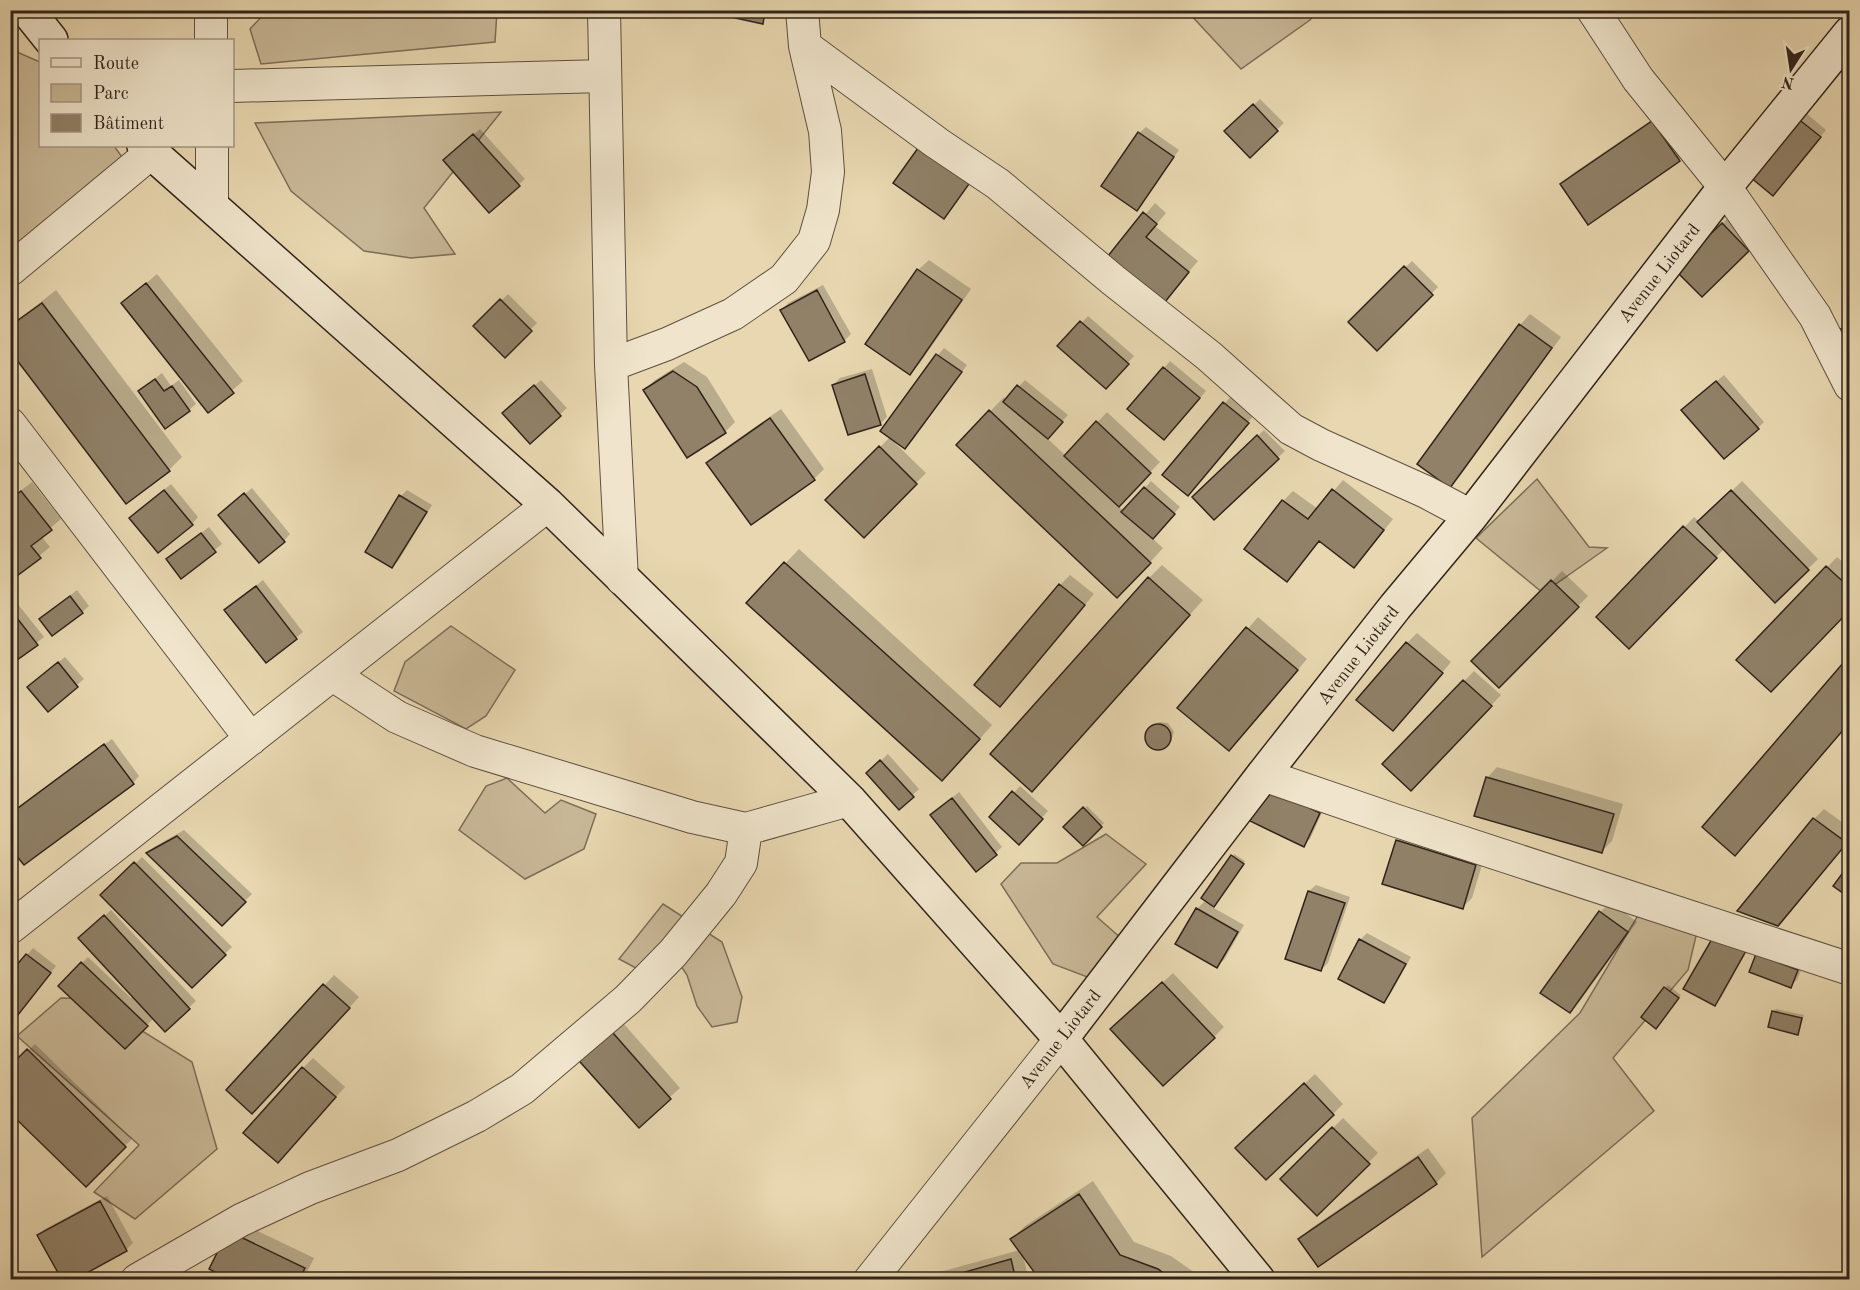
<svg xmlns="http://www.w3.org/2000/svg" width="1860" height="1290" font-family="'Old Standard TT',serif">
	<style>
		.green { fill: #c9b897; stroke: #7c6e59; stroke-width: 1.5 }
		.shadow { fill: #0003 }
		.building { fill: #908168; stroke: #30231b; stroke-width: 1.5 }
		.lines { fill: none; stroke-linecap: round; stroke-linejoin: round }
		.street-casing { stroke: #5e5040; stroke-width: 34 }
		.secondary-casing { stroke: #30231b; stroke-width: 36 }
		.street { stroke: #f0e5cc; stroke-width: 32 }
		.secondary { stroke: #f0e5cc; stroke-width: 33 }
		.labels { text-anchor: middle; stroke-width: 4.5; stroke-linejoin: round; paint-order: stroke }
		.street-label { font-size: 18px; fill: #30231b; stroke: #f0e5cc }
	</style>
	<rect width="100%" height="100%" fill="#e8d7b0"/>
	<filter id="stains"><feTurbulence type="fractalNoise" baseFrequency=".00333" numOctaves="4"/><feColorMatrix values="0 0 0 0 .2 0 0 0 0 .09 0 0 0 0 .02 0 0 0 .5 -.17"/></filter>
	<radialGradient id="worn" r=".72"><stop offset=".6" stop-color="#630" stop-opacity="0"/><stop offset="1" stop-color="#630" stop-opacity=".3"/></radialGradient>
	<!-- green -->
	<path class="green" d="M268 10H497V11L495 42 261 64 250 29Z
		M1187 11H1318L1310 20 1241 69Z
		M10 49 40 62V146H114L131 169 10 269Z
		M501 112 424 208 455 254 411 258 364 251 291 191 255 123Z
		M1537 479 1589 547 1607 548 1543 593 1476 538Z
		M451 626 515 670 486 716 466 729 394 691 405 662Z
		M507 778 545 813 561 800 596 814 584 849 525 879 459 830 486 786Z
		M1106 834 1146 864 1097 917 1131 947 1095 980 1053 964 1001 884 1021 863H1057Z
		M663 904 722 942 742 997 737 1022 712 1027 697 1006 687 975 673 954 651 976 619 959Z
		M1643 907 1700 919 1688 970 1613 1058 1654 1111 1482 1257 1472 1118 1580 1013Z
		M61 998 91 999 192 1062 217 1149 135 1219 94 1192 139 1145 17 1036Z"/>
	<!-- shadow -->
	<path class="shadow" d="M706 10H772L762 22Z
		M1260 99 1284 123 1250 156 1227 131Z
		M1800 108 1826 130 1779 187Z
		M1663 112 1689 150 1679 160 1562 184 1572 174Z
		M1146 127 1179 150 1143 202 1136 209 1139 133Z
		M480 129 525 179 518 185 451 154Z
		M1155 203 1166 213 1155 226 1198 261 1161 305 1106 261Z
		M1729 217 1755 243 1702 295 1676 269Z
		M929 260 971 289 920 363 910 373 867 344 918 270Z
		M1412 261 1438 287 1377 349 1350 322Z
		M157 274 243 381 208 411 123 303Z
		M823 285 851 334 844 341 782 310 788 303Z
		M56 290 182 457 169 470 10 348V326Z
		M508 294 537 323 505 356 475 326Z
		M1530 314 1561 337 1460 476 1450 486 1419 464 1520 325Z
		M1088 316 1134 356 1112 381 1059 346Z
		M944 348 967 365 912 441 905 447 897 441 895 443 926 473 864 536 828 500 890 437 882 431 938 355Z
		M1170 361 1206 391 1171 432 1164 368Z
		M684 362 707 377 735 422 725 432 688 456 645 390 655 380Z
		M872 369 887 417 881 423 849 433 833 385 840 378Z
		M162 373 171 386 179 380 196 404 189 410 140 391Z
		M1724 375 1764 422 1758 428 1690 404Z
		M541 380 567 408 530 442 511 407Z
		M1025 380 1068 415 1047 438 1066 456 1107 412 1160 462 1118 506 1124 511 1151 481 1180 507 1152 538 1163 548 1131 583 958 445 1004 397 1006 400Z
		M1231 396 1254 415 1194 488 1164 475Z
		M781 409 824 469 814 479 708 463 718 453Z
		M1264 430 1285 451 1214 518 1194 497Z
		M1343 480 1393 519 1364 556 1320 540 1287 580 1283 501 1293 491 1318 509Z
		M1742 481 1818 559 1775 601 1724 549 1629 647 1598 617 1694 517 1700 522Z
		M32 482 61 519 41 536 50 547 10 580V499Z
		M171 484 198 517 192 524 138 511Z
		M252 488 290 534 284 541 227 509Z
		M407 490 432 505 399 560 392 567 401 496Z
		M209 527 222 544 181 577 168 559Z
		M799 549 992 725 956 766 748 603Z
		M1837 557 1850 568V608L1738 660Z
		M1162 565 1203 600 1045 776 1149 578Z
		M1562 571 1588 596 1499 686 1473 661Z
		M1070 575 1094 594 1010 695 1060 585Z
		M263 580 303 632 296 638 233 604Z
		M77 590 89 606 82 612 41 619Z
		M17 603 44 637 10 664V608Z
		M1258 617 1307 659 1239 739 1179 708Z
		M1417 633 1451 662 1403 719 1407 643Z
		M65 657 84 679 48 709 36 680Z
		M1474 671 1501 695 1411 789 1384 764Z
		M1159 722 1168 723 1174 732 1171 741 1168 745 1164 748 1155 749 1148 743 1146 740 1148 731Z
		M112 739 139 776 133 783 10 845V814Z
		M888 754 919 789 899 808 868 773Z
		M1497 767 1623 804 1612 841 1602 851 1487 778Z
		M1274 781 1325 806 1310 839 1303 845Z
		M1020 786 1048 811 1026 836 991 817Z
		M959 792 1002 847 976 870 939 808Z
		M1087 806 1104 823 1083 844 1065 827Z
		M1824 809 1850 828V840L1778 925 1814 819Z
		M184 830 252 894 222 924 148 853 154 847Z
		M1408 831 1485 855 1472 898 1462 908 1397 841Z
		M1234 854 1245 861 1212 907 1244 925 1224 960 1217 966 1177 944 1197 909 1206 900Z
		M142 857 232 947 192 986 103 895Z
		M1316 885 1350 897 1328 963 1321 970 1309 891Z
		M1611 902 1637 922 1580 1001 1569 1011 1600 912Z
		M111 910 196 1001 165 1030 154 1018 125 1047 60 986 88 957 131 998 133 996 87 932Z
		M1367 933 1411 957 1390 995 1384 1002 1360 940Z
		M1752 942 1721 998 1714 1004 1685 988Z
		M33 948 56 966 10 1024 27 955Z
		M1757 954 1804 963 1797 980 1790 986Z
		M1173 973 1224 1027 1214 1037 1123 1019Z
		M334 975 359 997 262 1102 229 1090Z
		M1668 985 1681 995 1658 1024 1643 1017Z
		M1776 1009 1804 1015 1800 1030 1797 1033 1773 1012Z
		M617 1016 680 1088 639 1125 575 1054Z
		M35 1044 132 1139 86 1185 10 1068Z
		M313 1058 345 1087 288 1151 303 1068Z
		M1315 1074 1343 1104 1333 1114 1247 1138Z
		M1343 1118 1378 1153 1317 1214 1282 1179Z
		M1428 1148 1446 1173 1436 1183 1300 1239 1310 1229Z
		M1093 1181 1134 1242 1171 1256 1205 1280H1042L1022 1252 1029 1280H925L929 1275 1020 1250 1012 1239 1025 1226Z
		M107 1196 133 1243 126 1250 39 1235 45 1229Z
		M239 1222 314 1258 303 1280H233Z
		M1404 1274 1408 1280H1397Z"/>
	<!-- building -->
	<path class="building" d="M699 10H765L763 24Z
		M1253 104 1278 131 1250 158 1224 131Z
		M1792 114 1821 137 1773 196 1744 172Z
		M1652 121 1680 161 1588 225 1560 184Z
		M1138 132 1174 157 1137 211 1101 186Z
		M473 134 520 186 489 213 443 160Z
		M918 148 969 184 944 219 893 183Z
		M1143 212 1157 224 1146 237 1189 272 1161 307 1104 261Z
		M1722 223 1749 251 1702 297 1674 269Z
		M1404 266 1433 295 1377 351 1348 322Z
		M917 269 962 300 910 375 865 344Z
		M146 283 234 393 208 413 121 303Z
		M817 290 845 342 809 361 780 310Z
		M500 299 532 331 505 358 473 326Z
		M42 303 170 471 126 504 10 351V326Z
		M1080 321 1129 364 1106 389 1057 346Z
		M1519 324 1552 348 1450 488 1417 464Z
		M1850 325V359L1836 331Z
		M936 354 962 372 905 449 880 431Z
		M1163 367 1200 398 1164 440 1127 409Z
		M673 371 697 387 726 433 687 458 643 390Z
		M865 374 881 425 848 435 832 385Z
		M155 379 164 391 172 386 190 411 165 429 138 391Z
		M1716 381 1759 429 1724 459 1681 410Z
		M534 385 561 416 530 444 502 413Z
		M1017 385 1063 422 1048 439 1003 402Z
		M1223 402 1249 423 1188 496 1162 475Z
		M989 410 1151 563 1117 598 956 445Z
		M770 418 815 480 751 525 706 463Z
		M1096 421 1151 473 1119 507 1064 456Z
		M1257 435 1279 459 1214 520 1192 497Z
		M879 446 917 484 864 538 825 500Z
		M1144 487 1175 514 1153 539 1121 512Z
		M1332 489 1384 530 1354 568 1319 541 1287 582 1244 549 1282 500 1308 519Z
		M164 490 193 525 158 553 129 518Z
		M1731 490 1809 570 1775 603 1697 522Z
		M21 491 52 530 31 546 41 558 10 581V499Z
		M244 493 285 542 259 563 218 515Z
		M399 495 427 512 392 568 365 552Z
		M1683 526 1717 558 1629 649 1596 617Z
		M201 533 216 552 181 579 166 559Z
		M784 562 980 739 942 781 746 603Z
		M1826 566 1850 588V610L1771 692 1736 660Z
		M1148 577 1190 615 1032 792 990 754Z
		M1551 580 1579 607 1499 688 1471 661Z
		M1059 584 1085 605 1000 707 974 685Z
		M256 586 297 639 266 663 224 610Z
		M70 596 83 613 52 636 39 619Z
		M10 609 38 645 10 665Z
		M1246 627 1298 670 1229 751 1177 708Z
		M1406 642 1443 673 1393 731 1356 700Z
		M1850 655V722L1735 856 1702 827Z
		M58 662 78 687 48 712 27 687Z
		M1463 680 1492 706 1411 791 1382 764Z
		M1145 737a13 13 0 1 1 26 0a13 13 0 1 1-26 0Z
		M104 744 134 784 24 865 10 848V814Z
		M880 760 914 797 899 810 866 773Z
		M1486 777 1614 814 1602 853 1474 816Z
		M1266 787 1320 813 1304 847 1250 821Z
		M1012 791 1043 819 1019 845 989 817Z
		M952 798 997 855 976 872 930 815Z
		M1083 807 1102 827 1083 846 1063 827Z
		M1813 818 1847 843 1778 926 1737 911Z
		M177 836 246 902 222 926 146 853Z
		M1396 840 1476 865 1463 909 1382 884Z
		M1231 855 1244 864 1214 907 1201 898Z
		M134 862 226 955 192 988 100 895Z
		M1850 863V898L1833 886Z
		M1308 891 1345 903 1321 971 1285 959Z
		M1196 908 1238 932 1217 968 1175 944Z
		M1599 911 1628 932 1570 1013 1540 993Z
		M104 915 190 1009 165 1032 78 938Z
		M1716 932 1747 949 1715 1006 1683 989Z
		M1359 939 1406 964 1384 1003 1338 979Z
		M26 954 51 973 10 1025V973Z
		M1756 954 1798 970 1791 988 1749 972Z
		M81 962 148 1026 125 1049 58 986Z
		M1162 982 1215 1038 1163 1086 1110 1029Z
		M323 984 350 1008 252 1114 226 1090Z
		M1664 987 1679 998 1656 1029 1641 1017Z
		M1772 1011 1802 1018 1798 1035 1768 1027Z
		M606 1025 671 1099 639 1128 573 1054Z
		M27 1049 126 1147 86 1187 10 1113V1066Z
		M302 1067 336 1097 278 1163 243 1133Z
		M1304 1083 1334 1115 1266 1180 1235 1148Z
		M1332 1127 1370 1164 1317 1216 1280 1179Z
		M1418 1157 1437 1184 1318 1267 1298 1239Z
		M1079 1194 1120 1255 1158 1269 1173 1280H1040L1010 1239Z
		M100 1201 127 1251 74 1280H62L37 1235Z
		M228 1231 305 1268 299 1280H230L209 1269Z
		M1011 1259 1016 1280H937Z"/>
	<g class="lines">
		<!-- street casing -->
		<g class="street-casing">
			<path id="street" d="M211 10V40
				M604 10 611 365 622 579
				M1593 10 1638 79 1725 187 1815 316 1850 385
				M805 46 937 143 998 184 1113 280 1209 356 1291 429 1321 445 1426 492 1471 516
				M232 86 605 76
				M212 146V204
				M10 270 151 153
				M611 365 667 344 733 314 784 279 814 241 823 210 828 172 825 131 805 46 802 10
				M10 424 251 739
				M333 675 397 717 475 751 692 817 746 829 849 800
				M1263 775 1397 821 1850 969
				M10 928 548 505
				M137 1280 241 1220 310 1188 398 1155 477 1116 522 1089 628 999 673 953 721 894 741 863 746 829
				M870 1280 1061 1039"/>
		</g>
		<!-- secondary casing -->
		<g class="secondary-casing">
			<path id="secondary" d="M27 10 51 40
				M144 146 548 505 849 800 1061 1039 1258 1280
				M1061 1039 1263 775 1395 607 1471 516 1725 187 1850 33"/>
		</g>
		<!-- street -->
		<use href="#street" class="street"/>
		<!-- secondary -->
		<use href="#secondary" class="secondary"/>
	</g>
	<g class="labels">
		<!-- street labels -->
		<g class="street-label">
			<text transform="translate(1659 273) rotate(-52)" y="6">Avenue Liotard</text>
			<text transform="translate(1358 655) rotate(-52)" y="6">Avenue Liotard</text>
			<text transform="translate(1060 1039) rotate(-52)" y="6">Avenue Liotard</text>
		</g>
	</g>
	<!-- margin -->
	<rect width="1860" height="1290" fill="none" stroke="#e8d7b0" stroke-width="36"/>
	<rect x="12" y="12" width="1836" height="1266" fill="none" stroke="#30231b" stroke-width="3"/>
	<rect x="18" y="18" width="1824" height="1254" fill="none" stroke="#30231b" stroke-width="1.5"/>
	<!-- legend -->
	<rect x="39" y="39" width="195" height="108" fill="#f0e5cc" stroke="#a39785" stroke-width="1.5"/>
	<rect x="51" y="58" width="30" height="9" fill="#f0e5cc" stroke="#a39785" stroke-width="1.5"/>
	<text x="93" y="69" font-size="18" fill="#30231b">Route</text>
	<rect x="51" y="84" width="30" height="18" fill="#c9b897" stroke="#a39785" stroke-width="1.5"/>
	<text x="93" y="99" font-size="18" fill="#30231b">Parc</text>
	<rect x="51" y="114" width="30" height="18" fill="#908168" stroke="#a39785" stroke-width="1.5"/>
	<text x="93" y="129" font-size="18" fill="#30231b">Bâtiment</text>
	<!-- north arrow -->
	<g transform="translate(1791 69) rotate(192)" stroke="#f0e5cc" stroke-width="4.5" paint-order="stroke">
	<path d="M0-4.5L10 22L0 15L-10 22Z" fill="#30231b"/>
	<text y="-9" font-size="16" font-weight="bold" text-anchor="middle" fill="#30231b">N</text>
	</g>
	<rect width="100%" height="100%" filter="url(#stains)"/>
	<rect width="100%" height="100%" fill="url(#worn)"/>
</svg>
